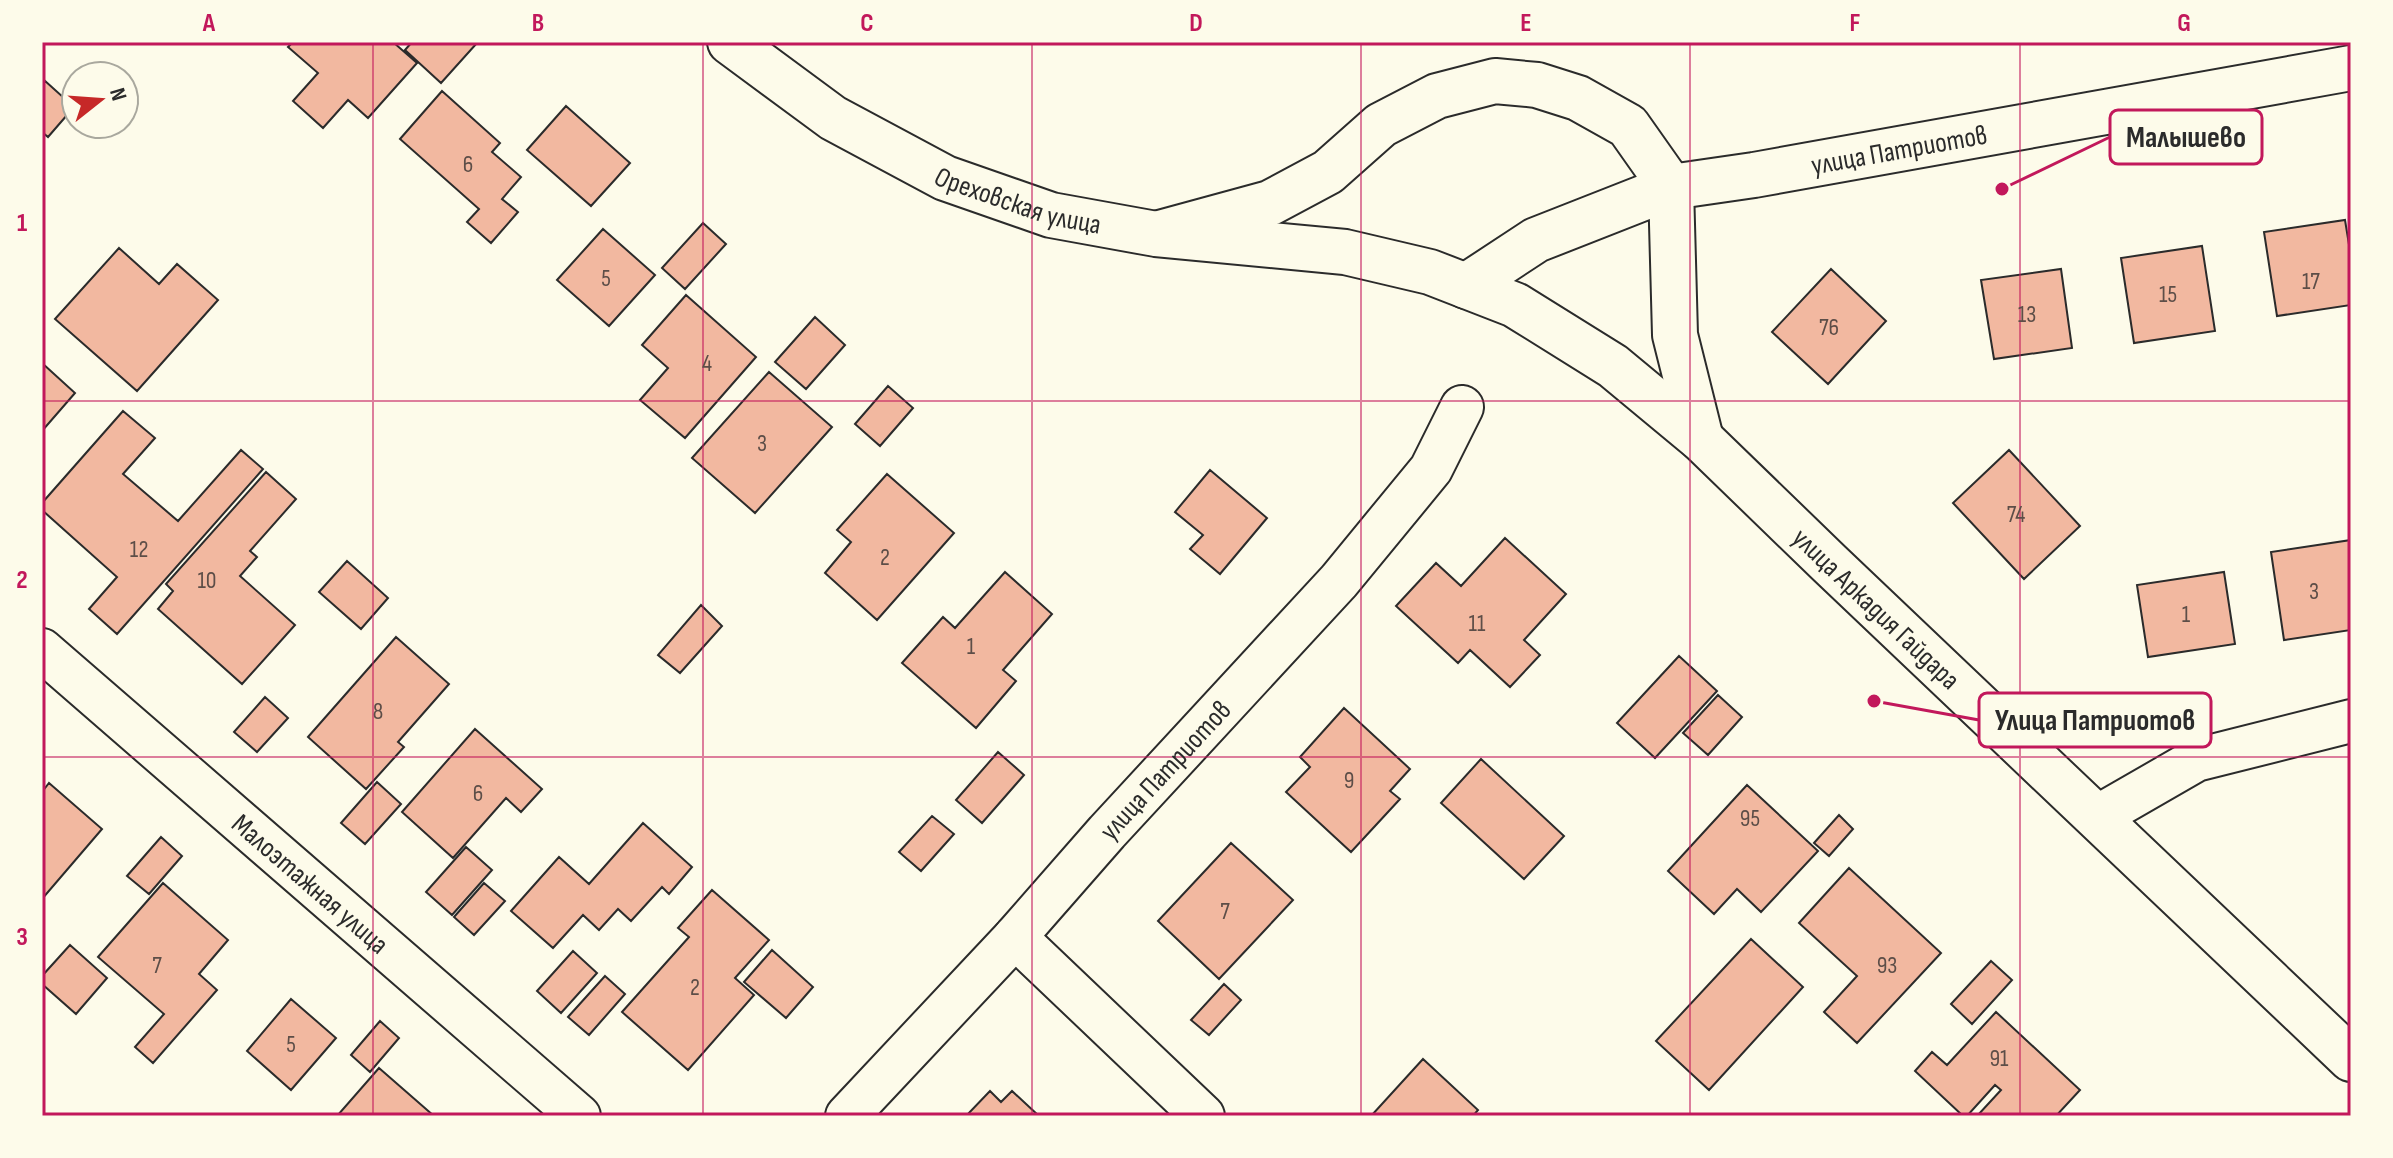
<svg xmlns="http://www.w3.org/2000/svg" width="2393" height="1158" font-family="'Sofia Sans Condensed',sans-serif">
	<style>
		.building { fill: #f2b8a0; stroke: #2b2b2b; stroke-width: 2 }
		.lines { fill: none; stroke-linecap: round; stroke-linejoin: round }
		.street-casing { stroke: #2b2b2b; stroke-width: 46 }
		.secondary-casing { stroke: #2b2b2b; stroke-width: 48 }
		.primary-casing { stroke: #2b2b2b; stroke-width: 48 }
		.street { stroke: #fdfbea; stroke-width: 42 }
		.secondary { stroke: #fdfbea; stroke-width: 44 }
		.primary { stroke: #fdfbea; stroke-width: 44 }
		.grid { fill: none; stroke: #c2185b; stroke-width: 2; stroke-opacity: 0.55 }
		.labels { text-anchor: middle; stroke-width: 6; stroke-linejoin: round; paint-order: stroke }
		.number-label { font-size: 24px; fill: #5d4e48 }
		.street-label { font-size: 28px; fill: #2b2b2b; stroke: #fdfbea }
		.leader { fill: none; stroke: #c2185b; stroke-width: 3 }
		.callout-dot { fill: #c2185b; stroke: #fdfbea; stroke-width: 3 }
		.callout { fill: #fdfbea; stroke: #c2185b; stroke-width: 3 }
		.callout-label { font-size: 30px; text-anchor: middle; font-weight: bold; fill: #2b2b2b }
		.neatline { fill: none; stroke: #c2185b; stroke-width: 3 }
		.grid-label { font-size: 26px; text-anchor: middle; font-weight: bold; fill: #c2185b }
	</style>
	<rect width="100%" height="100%" fill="#fdfbea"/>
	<!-- building -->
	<path class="building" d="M293 42H393L417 63 368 118 348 100 323 128 293 101 318 73 288 47Z
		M412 42H476L477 43 441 83 405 50Z
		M44 80 74 107 48 137 42 132Z
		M442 91 500 143 492 152 521 177 502 199 518 212 491 243 467 222 479 209 400 139Z
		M566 106 630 163 591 206 527 150Z
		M2345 220 2351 257V305L2277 316 2264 232Z
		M703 223 726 244 685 289 662 268Z
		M603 229 655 275 609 326 557 280Z
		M2202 246 2215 331 2134 343 2121 258Z
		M119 248 159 284 177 264 218 300 137 391 55 319Z
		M1831 269 1886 321 1828 384 1772 332Z
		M2061 269 2072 348 1994 359 1981 280Z
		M686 295 756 357 685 438 640 400 668 368 642 345Z
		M815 317 845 345 806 389 775 362Z
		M42 363 75 393 42 431Z
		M769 372 832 427 755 513 692 458Z
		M888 386 913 408 880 446 855 424Z
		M123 411 155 438 123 474 178 521 241 450 263 469 117 634 89 609 117 577 42 510V503Z
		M2009 450 2080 526 2024 579 1953 503Z
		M1210 470 1267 518 1220 574 1190 549 1203 535 1175 512Z
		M266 472 296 499 250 551 257 557 240 576 295 625 242 684 158 609 173 591 166 584Z
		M887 474 954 533 877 620 825 573 851 542 837 530Z
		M1505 538 1566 594 1524 640 1540 655 1510 687 1470 650 1458 663 1396 606 1436 563 1461 586Z
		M2351 540V630L2284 640 2271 552Z
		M347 561 388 598 361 629 319 592Z
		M1005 572 1052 614 1003 670 1016 681 976 728 902 663 943 617 955 628Z
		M2224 572 2235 644 2148 657 2137 585Z
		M701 605 722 626 680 673 658 655Z
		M396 637 449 684 398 742 404 747 366 789 308 737Z
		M1679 656 1717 691 1655 758 1617 723Z
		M1718 695 1742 717 1708 755 1683 733Z
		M265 697 288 718 257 752 234 732Z
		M1344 708 1410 769 1390 791 1400 799 1351 852 1286 792 1310 767 1300 757Z
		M475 729 542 789 521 812 506 798 453 858 402 812Z
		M998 752 1024 775 982 823 956 800Z
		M1481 759 1564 836 1524 879 1441 803Z
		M377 782 401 804 365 844 341 823Z
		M49 783 102 829 42 899V792Z
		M1747 785 1818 851 1761 912 1737 889 1714 914 1668 871Z
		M1839 815 1853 829 1829 856 1814 843Z
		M932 816 954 834 921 871 899 852Z
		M643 823 692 867 669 894 662 887 631 921 618 909 599 930 583 915 553 948 511 911 559 857 589 884Z
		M161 837 182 856 149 894 127 876Z
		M1231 843 1293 900 1219 979 1158 921Z
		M466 847 492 870 452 915 426 892Z
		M1849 868 1941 953 1857 1043 1824 1012 1857 976 1799 923Z
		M163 883 228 940 199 974 217 990 153 1063 135 1047 164 1014 98 957Z
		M484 883 505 901 474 935 454 917Z
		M712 890 769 940 735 978 754 995 688 1070 622 1012 689 937 678 928Z
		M1751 939 1803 987 1709 1090 1656 1041Z
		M70 945 107 978 76 1014 42 984V976Z
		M772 950 813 987 786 1018 744 982Z
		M573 951 597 973 561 1013 537 991Z
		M1991 961 2012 980 1972 1024 1951 1004Z
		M605 976 625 994 589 1035 568 1017Z
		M1224 984 1241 1000 1209 1035 1191 1020Z
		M291 999 336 1038 291 1090 247 1051Z
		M1996 1012 2080 1090 2056 1116H1977L2001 1090 1995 1085 1967 1116H1963L1915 1071 1932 1052 1947 1065Z
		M380 1021 399 1038 370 1072 351 1055Z
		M1423 1059 1478 1110 1473 1116H1371Z
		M379 1068 434 1116H337Z
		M990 1091 1001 1102 1012 1091 1039 1116H966Z"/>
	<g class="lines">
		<!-- street casing -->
		<g class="street-casing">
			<g id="street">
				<path id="s1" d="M42 650 579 1116"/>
				<path d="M2097 817 2196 760 2351 721"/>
				<path d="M1015 937 1203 1116"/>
				<path id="s2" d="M847 1116 1015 937 1107 832 1339 581 1431 469 1462 407"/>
			</g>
		</g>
		<!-- secondary casing -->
		<g class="secondary-casing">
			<g id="secondary">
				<path d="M1160 233 1270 203 1328 172 1381 125 1437 96 1495 81 1537 85 1578 98 1628 126 1671 187 1675 335 1701 439"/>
				<path id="s3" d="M1466 286 1536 240 1671 187 1754 175 2351 68"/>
			</g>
		</g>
		<!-- primary casing -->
		<g class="primary-casing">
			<g id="primary">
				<path id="s4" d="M730 42 833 118 945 178 1051 215 1156 234 1345 252 1430 272 1515 305 1613 366 1701 439 1829 563 2351 1059"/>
			</g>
		</g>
		<!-- street -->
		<use href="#street" class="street"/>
		<!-- secondary -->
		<use href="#secondary" class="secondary"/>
		<!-- primary -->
		<use href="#primary" class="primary"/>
	</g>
	<!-- grid -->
	<path class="grid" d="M373 42V1116M703 42V1116M1032 42V1116M1361 42V1116M1690 42V1116M2020 42V1116M42 401H2351M42 757H2351"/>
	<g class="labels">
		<!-- number labels -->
		<g class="number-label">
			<text x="468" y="172">6</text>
			<text x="606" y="286">5</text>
			<text x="2311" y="289">17</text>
			<text x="2168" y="302">15</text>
			<text x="2027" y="322">13</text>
			<text x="1829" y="335">76</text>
			<text x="707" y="371">4</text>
			<text x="762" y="451">3</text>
			<text x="2016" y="522">74</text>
			<text x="139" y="557">12</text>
			<text x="885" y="565">2</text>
			<text x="207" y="588">10</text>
			<text x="2314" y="599">3</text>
			<text x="2186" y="622">1</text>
			<text x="1477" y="631">11</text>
			<text x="971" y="654">1</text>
			<text x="378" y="719">8</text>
			<text x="1349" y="788">9</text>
			<text x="478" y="801">6</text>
			<text x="1750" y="826">95</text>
			<text x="1225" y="919">7</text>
			<text x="157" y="973">7</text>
			<text x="1887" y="973">93</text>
			<text x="695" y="995">2</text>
			<text x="291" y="1052">5</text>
			<text x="1999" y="1066">91</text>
		</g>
		<!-- street labels -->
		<g class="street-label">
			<text dy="10" stroke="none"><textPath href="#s3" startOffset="460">улица Патриотов</textPath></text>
			<text dy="10" stroke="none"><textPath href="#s4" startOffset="332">Ореховская улица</textPath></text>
			<text dy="10" stroke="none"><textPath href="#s4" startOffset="1316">улица Аркадия Гайдара</textPath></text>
			<text dy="10" stroke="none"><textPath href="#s2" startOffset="470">улица Патриотов</textPath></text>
			<text dy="10" stroke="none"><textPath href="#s1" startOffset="356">Малоэтажная улица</textPath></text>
		</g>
	</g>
	<!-- callouts -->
	<path class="leader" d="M2002 189L2110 137M1874 701L1979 720"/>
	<g class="callout-dot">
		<circle cx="2002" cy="189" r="8"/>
		<circle cx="1874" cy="701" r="8"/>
	</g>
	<g class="callout">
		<rect x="2110" y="110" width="152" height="54" rx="8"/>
		<rect x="1979" y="693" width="232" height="54" rx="8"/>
	</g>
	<g class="callout-label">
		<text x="2186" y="147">Малышево</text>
		<text x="2095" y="730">Улица Патриотов</text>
	</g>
	<!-- border -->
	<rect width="2393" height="1158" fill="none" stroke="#fdfbea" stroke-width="88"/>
	<!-- north arrow -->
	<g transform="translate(100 100) rotate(73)"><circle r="38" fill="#fdfbea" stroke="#a9a89e" stroke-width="2"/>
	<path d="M0-6L14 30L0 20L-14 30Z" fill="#c62828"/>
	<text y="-12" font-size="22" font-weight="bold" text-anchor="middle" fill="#2b2b2b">N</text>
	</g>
	<rect x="44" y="44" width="2305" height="1070" class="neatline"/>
	<g class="grid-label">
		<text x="209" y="31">A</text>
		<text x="538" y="31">B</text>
		<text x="867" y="31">C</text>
		<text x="1196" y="31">D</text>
		<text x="1526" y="31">E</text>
		<text x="1855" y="31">F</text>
		<text x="2184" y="31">G</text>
		<text x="22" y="231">1</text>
		<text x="22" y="588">2</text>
		<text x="22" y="945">3</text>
	</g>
</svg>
